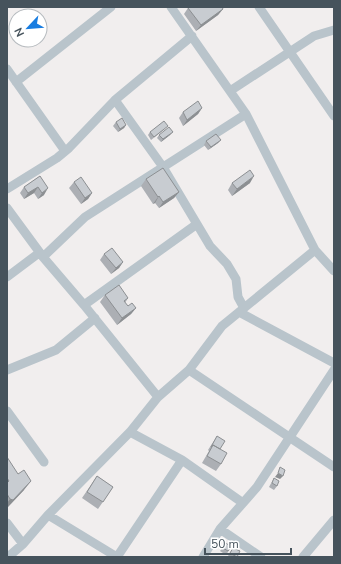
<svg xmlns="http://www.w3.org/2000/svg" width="341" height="564" font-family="'Nunito Sans',sans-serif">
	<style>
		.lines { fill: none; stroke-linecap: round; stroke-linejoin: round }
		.street { stroke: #b9c4cb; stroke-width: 9 }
		.wall { fill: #acafb4 }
		.shaded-wall { fill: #8c8f92 }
		.building { fill: #c8ccd1; stroke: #8c8f92 }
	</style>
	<rect width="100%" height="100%" fill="#f1eeee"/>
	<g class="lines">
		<!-- street -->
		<path class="street" d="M171 7 246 114 315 250 334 271
			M259 7 334 116
			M192 36 115 100 163 167 210 246 227 264 236 279 238 297 244 308
			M7 69 65 151
			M16 82 111 7
			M230 91 314 36 334 30
			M7 189 57 158 69 148 115 100
			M7 208 43 257 84 305 158 397
			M43 257 85 217 246 114
			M7 277 39 253
			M84 305 197 224
			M239 312 334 363
			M7 370 56 350 95 318
			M189 370 222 326 315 250
			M7 411 44 462
			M182 460 243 503 220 529 203 557
			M243 503 257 487 334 370
			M48 515 117 557
			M7 523 23 544
			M220 529 261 557
			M8 557 23 544 48 515 130 432 158 397 189 370 334 467
			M117 557 182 460 130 432
			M303 557 334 520"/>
	</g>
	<!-- wall -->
	<path class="wall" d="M188 8 223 9 218 15 196 31 184 14Z
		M202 108 198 114 183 126 179 118 183 112Z
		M116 122 126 125 124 128 118 132 113 126Z
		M165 129 151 140 148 135 150 132Z
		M159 135H170L161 142 157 138Z
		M206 141 218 143 208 150 204 145Z
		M40 176 44 195 38 199 34 193 24 199 20 193 24 187Z
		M146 179 179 192 174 198 159 208 155 203 153 204 141 186Z
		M74 182 92 193 88 199 81 204 69 188Z
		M232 183H250L232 196 228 190Z
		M104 254 123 262 119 268 111 274 100 260Z
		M105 295 128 298 125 303 128 306 136 308 131 314 117 325 100 302Z
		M217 436 220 449 221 464 216 471 202 463 209 451 208 450Z
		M7 457 24 490 7 508Z
		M97 476 113 487 98 509 82 498Z
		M274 478 277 486 274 490 269 487Z
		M226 543 231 547 226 555 220 551Z
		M233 548 240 551 236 557H230L228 556Z"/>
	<!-- shaded-wall -->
	<path class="shaded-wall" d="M223 9 218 15 196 31 201 25Z
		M202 108 198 114 183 126 187 120Z
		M126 125 124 128 118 132 120 129Z
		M173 132 170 135 161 142 163 139Z
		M221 140 218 143 208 150 211 147Z
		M254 176 250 183 232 196 237 189Z
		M38 187 34 193 24 199 28 193Z
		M48 188 44 195 38 199 42 193Z
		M179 192 174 198 159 208 163 202Z
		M92 193 88 199 81 204 85 198Z
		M159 196 155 203 153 204 158 197Z
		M123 262 119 268 111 274 116 268Z
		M136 308 131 314 117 325 122 318Z
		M278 473 283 476 280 479 275 477Z
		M31 481 24 490 7 508V503L10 499Z"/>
	<!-- building -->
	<path class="building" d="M189 7H222L223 9 201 25 188 8Z
		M198 101 202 108 187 120 183 112Z
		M122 118 126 125 120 129 116 122Z
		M164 121 168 126 154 137 150 132Z
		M169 127 173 132 163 139 159 135Z
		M216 134 221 140 211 147 206 141Z
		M163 168 179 192 163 202 159 196 158 197 146 179Z
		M250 170 254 176 237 189 232 183Z
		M40 176 48 188 42 193 38 187 28 193 24 187Z
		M81 177 92 193 85 198 74 182Z
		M112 248 123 262 116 268 104 254Z
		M119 285 128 298 124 301 128 306 132 303 136 308 122 318 105 295Z
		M217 436 225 441 220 449 213 445 211 447Z
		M213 445 227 453 221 464 207 456Z
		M7 457 18 474 24 470 31 481 13 500 10 499 7 494V483L9 481 7 478Z
		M280 467 285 470 283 476 278 473Z
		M97 476 113 487 103 502 87 492Z
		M274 478 279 481 277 486 272 483Z
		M226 543 231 547 228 551 223 548Z
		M233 548 240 551 237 557 230 553Z"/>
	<!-- border -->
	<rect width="341" height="564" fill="none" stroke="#46535c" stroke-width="16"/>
	<!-- north arrow -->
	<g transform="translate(28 28) rotate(244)"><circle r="19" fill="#ffffff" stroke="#b5babe"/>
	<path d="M0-3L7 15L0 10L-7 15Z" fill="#187de1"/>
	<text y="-6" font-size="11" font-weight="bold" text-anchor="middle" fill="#46535c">N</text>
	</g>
	<!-- scale -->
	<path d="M205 548v6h86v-6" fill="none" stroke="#46535c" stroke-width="2"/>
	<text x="211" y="548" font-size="12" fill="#46535c" stroke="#ffffff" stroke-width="3" paint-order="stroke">50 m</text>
</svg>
